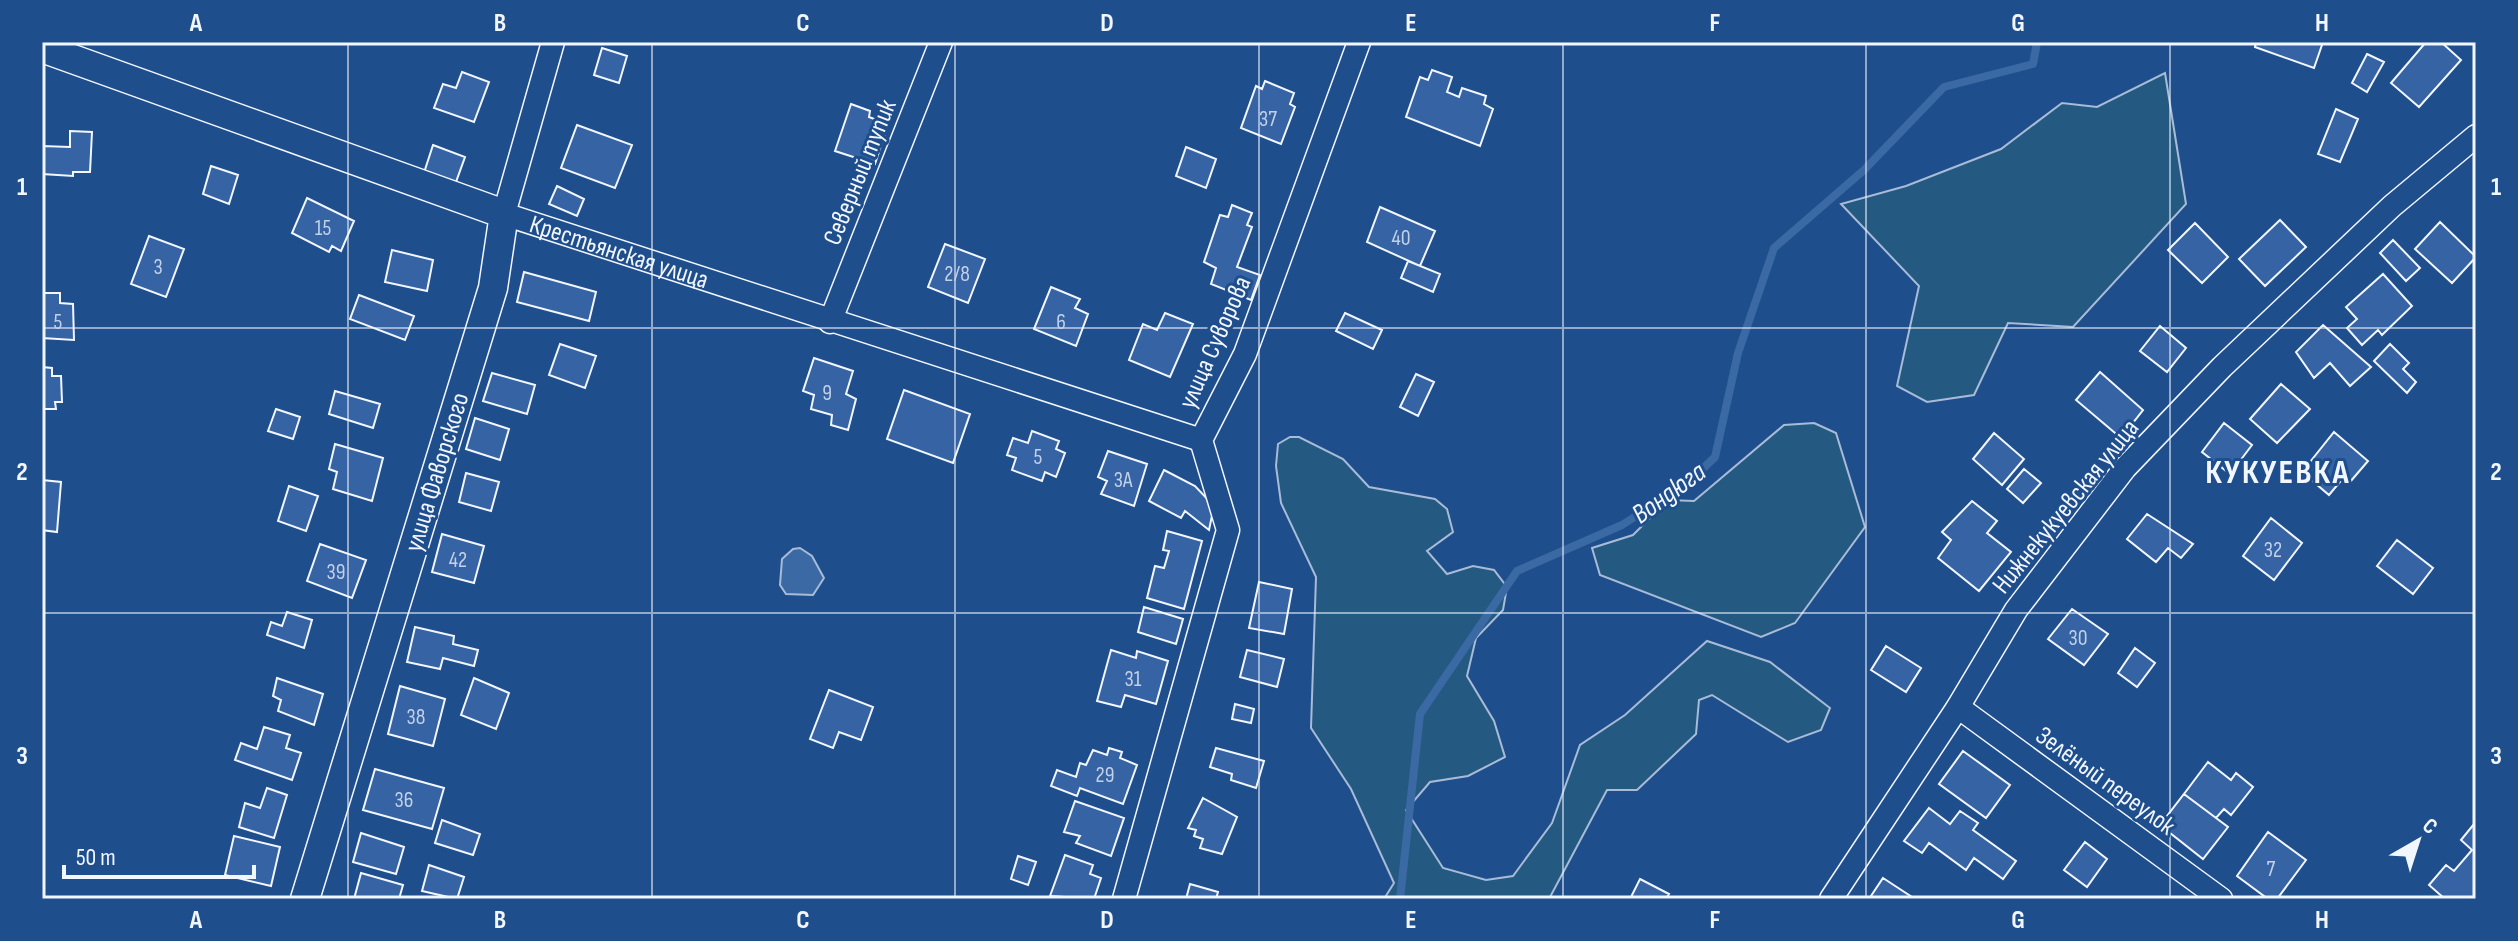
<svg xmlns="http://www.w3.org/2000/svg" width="2518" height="941" font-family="'Sofia Sans Condensed',sans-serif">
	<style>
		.green { fill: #245a82; stroke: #a8bbd7; stroke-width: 2 }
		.water { fill: #3b69a3; stroke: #a8bbd7; stroke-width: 2 }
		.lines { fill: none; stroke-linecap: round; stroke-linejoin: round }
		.stream { stroke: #3b69a3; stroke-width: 8 }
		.building { fill: #3563a3; stroke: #f2f6ff; stroke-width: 2 }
		.minor-casing { stroke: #f2f6ff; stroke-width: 25 }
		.tertiary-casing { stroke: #f2f6ff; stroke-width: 31 }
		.minor { stroke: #1f4e8c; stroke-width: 22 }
		.tertiary { stroke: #1f4e8c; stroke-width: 28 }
		.grid { fill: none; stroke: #f2f6ff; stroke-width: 2; stroke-opacity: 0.55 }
		.labels { text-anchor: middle; stroke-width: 6; stroke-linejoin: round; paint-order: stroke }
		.number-label { font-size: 22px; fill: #c3d1e8 }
		.street-label { font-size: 26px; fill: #f2f6ff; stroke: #1f4e8c }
		.water-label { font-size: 28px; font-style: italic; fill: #f2f6ff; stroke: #1f4e8c }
		.district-label { font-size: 34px; font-weight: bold; letter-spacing: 2px; fill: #f2f6ff; stroke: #1f4e8c }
		.neatline { fill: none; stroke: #f2f6ff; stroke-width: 3 }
		.grid-label { font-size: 26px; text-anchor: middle; font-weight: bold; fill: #f2f6ff }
	</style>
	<rect width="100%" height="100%" fill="#1f4e8c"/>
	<!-- green -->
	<path class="green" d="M2165 73 2186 204 2073 327 2008 323 1974 395 1927 402 1897 386 1919 286 1841 204 1906 186 2001 149 2062 103 2097 107Z
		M1814 423 1836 433 1865 527 1795 623 1761 637 1600 575 1592 548 1633 535 1668 500 1694 501 1784 425Z
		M1290 437H1299L1343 459 1369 487 1435 499 1447 509 1453 532 1427 551 1447 574 1473 566 1494 570 1507 587 1503 610 1476 638 1467 676 1494 721 1505 757 1468 776 1430 782 1406 810 1443 868 1486 880 1513 876 1552 823 1580 745 1625 715 1707 641 1770 662 1830 708 1821 730 1788 742 1712 695 1699 700 1696 734 1637 790H1607L1549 899H1384L1394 883 1351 789 1311 728 1316 577 1281 503 1276 466 1278 444Z"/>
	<!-- water -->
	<path class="water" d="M800 548 812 556 824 578 813 595 786 594 780 585 782 559 793 549Z"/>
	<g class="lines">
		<!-- stream -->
		<path class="stream" d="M1400 899 1420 714 1517 571 1622 525 1688 483 1715 457 1738 353 1774 248 1864 170 1944 87 2033 64 2037 42"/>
	</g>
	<!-- building -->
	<path class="building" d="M2256 42H2323L2314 68 2255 47Z
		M2426 42H2441L2461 60 2419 107 2391 83Z
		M602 48 627 56 619 83 594 75Z
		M2367 54 2384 62 2367 92 2352 83Z
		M1432 70 1452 77 1447 92 1459 97 1462 88 1486 96 1484 104 1493 109 1480 146 1406 117 1420 77 1428 80Z
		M462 72 489 82 474 122 434 108 443 84 456 88Z
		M1265 81 1294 93 1290 104 1295 107 1281 144 1241 128 1256 86 1262 89Z
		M851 104 870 111 869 117 888 124 875 164 835 151Z
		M2336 109 2358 119 2340 162 2318 154Z
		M577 125 632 145 615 188 561 168Z
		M70 131 92 132 90 172H73V176L42 174V146L70 147Z
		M433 145 465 157 452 193 421 182Z
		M1186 147 1216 159 1206 188 1176 176Z
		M211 166 238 175 229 204 203 194Z
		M557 186 584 199 577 216 549 204Z
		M307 198 354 221 341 251 332 246 329 252 292 233Z
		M1232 205 1252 213 1247 225 1252 227 1237 267 1260 275 1251 300 1211 284 1216 268 1204 262 1220 215 1228 217Z
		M1380 207 1435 231 1420 266 1367 242Z
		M2280 220 2306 247 2265 286 2239 259Z
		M2440 222 2476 257 2452 283 2415 249Z
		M2195 223 2228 257 2202 283 2168 250Z
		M149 236 184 249 166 297 131 284Z
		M2393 240 2420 268 2406 281 2380 253Z
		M945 244 985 259 968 303 928 287Z
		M392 250 433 260 427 291 385 282Z
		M1408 261 1440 274 1433 292 1401 278Z
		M524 272 596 292 589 321 517 302Z
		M2383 274 2412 306 2382 335 2378 330 2362 345 2347 328 2357 319 2346 307Z
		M1051 287 1080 299 1075 308 1088 314 1076 346 1034 329Z
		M42 293H60V303L73 304 74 340 42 338Z
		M359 295 414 316 405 340 350 319Z
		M1165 313 1193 324 1170 377 1129 360 1143 324 1157 330Z
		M1345 313 1382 330 1373 349 1336 331Z
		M2323 325 2371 367 2350 386 2330 363 2314 378 2296 352Z
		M2160 326 2186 348 2167 372 2140 351Z
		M560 344 596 356 585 388 549 375Z
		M2390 344 2409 363 2403 369 2416 382 2407 393 2374 361Z
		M814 358 853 371 846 394 856 399 848 430 831 425 832 415 811 409 814 395 803 391Z
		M42 367 52 368V376H61L62 402H55L56 409H42Z
		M2100 372 2143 410 2121 438 2076 400Z
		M492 373 535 385 527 414 483 401Z
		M1416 374 1434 382 1418 416 1400 407Z
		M2281 384 2310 409 2277 443 2250 419Z
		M904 390 970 414 953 463 887 439Z
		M335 391 380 404 373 428 329 414Z
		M276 409 300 417 293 439 268 431Z
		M475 418 509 429 500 460 466 449Z
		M2224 423 2252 445 2230 474 2202 452Z
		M1032 431 1059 441 1056 449 1065 453 1056 477 1045 472 1042 481 1012 470 1016 458 1007 455 1013 438 1028 443Z
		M2334 432 2368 461 2350 482 2344 477 2329 495 2302 472Z
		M1994 433 2024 459 2002 485 1973 459Z
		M335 444 383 458 372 501 333 489 337 472 329 469Z
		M1108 451 1147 464 1134 506 1101 494 1107 481 1098 477Z
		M2024 469 2041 483 2023 503 2007 489Z
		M1164 470 1195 486 1214 506 1209 530 1185 511 1181 518 1149 501Z
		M466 473 499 482 491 511 459 502Z
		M42 480 61 482 57 532 42 530Z
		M289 486 318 496 306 531 278 521Z
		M1972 501 1997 521 1987 533 2011 552 1979 591 1938 558 1951 540 1942 532Z
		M2147 514 2193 544 2181 558 2168 548 2156 562 2127 539Z
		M2271 518 2302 543 2274 580 2243 556Z
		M1167 531 1202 541 1184 609 1147 598 1155 566 1164 568 1169 551 1163 550Z
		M442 534 484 546 474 583 432 572Z
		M2397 540 2433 568 2413 594 2377 566Z
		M320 544 366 560 352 598 307 581Z
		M1259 582 1292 589 1284 634 1249 628Z
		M1144 607 1183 619 1176 644 1138 632Z
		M2072 609 2108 634 2084 665 2048 639Z
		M287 612 312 620 304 648 267 635 271 622 282 626Z
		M415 627 454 636 453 644 478 650 474 666 443 658 440 669 407 662Z
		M1886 646 1921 668 1906 692 1871 670Z
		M2135 648 2155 663 2137 687 2118 673Z
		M1111 650 1136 658 1137 651 1168 661 1156 704 1125 695 1121 707 1097 701Z
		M1247 650 1284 659 1277 687 1240 677Z
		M277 678 323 694 314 725 278 711 281 700 273 696Z
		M474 678 509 693 496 729 461 715Z
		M400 686 445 699 433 746 388 734Z
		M829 690 873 707 861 740 839 732 833 748 810 739Z
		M1235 704 1254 709 1251 723 1232 719Z
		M264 727 290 735 286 748 301 753 292 780 235 760 241 743 257 749Z
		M1109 748 1122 752 1120 758 1137 765 1123 804 1080 788 1077 796 1051 786 1057 770 1076 777 1080 763 1086 765 1093 750 1107 755Z
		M1216 748 1264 761 1256 788 1231 780 1232 774 1210 767Z
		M1963 751 2010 785 1986 818 1939 784Z
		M2208 762 2231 780 2236 773 2253 787 2231 815 2224 809 2216 818 2184 794Z
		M375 769 444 788 432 829 363 810Z
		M267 788 287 795 274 838 239 827 245 803 260 808Z
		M2184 794 2228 827 2203 859 2160 825Z
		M1203 798 1237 817 1222 854 1200 848 1203 839 1194 836 1196 830 1188 828Z
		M1075 801 1124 818 1111 856 1076 843 1080 836 1064 832Z
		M1929 808 1950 824 1960 811 1978 823 1973 830 2016 861 2003 879 1974 858 1966 870 1929 843 1922 853 1904 841Z
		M442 820 480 834 473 855 435 843Z
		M2474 824 2476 899H2445L2429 885 2446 865 2454 871 2472 850 2461 840Z
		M2268 832 2306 860 2277 899H2268L2237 876Z
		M361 833 404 847 396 874 353 862Z
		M234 836 280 847 271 886 225 875Z
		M2085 842 2107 859 2087 887 2064 870Z
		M1065 855 1093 865 1090 874 1101 878 1094 899 1050 896Z
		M1018 856 1036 862 1028 885 1011 879Z
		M429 865 464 877 457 899 422 891Z
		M361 873 403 885 399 899H354Z
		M1883 878 1915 899H1869Z
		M1640 879 1669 894 1666 899H1630Z
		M1190 884 1218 892 1216 899H1186Z"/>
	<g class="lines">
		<!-- minor casing -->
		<g class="minor-casing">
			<g id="minor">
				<path id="s1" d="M553 42 504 214 1201 440"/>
				<path d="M830 322 941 42"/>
				<path d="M1958 707 2221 899"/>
				<path d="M1124 899 1228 530 1201 440 1245 354 1359 42"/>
				<path d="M1831 899 1958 707 2016 610 2125 468 2222 367 2392 206 2476 136"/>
			</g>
		</g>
		<!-- tertiary casing -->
		<g class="tertiary-casing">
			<path id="tertiary" d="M42 48 504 214 493 288 305 899"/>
		</g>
		<!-- minor -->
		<use href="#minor" class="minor"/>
		<!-- tertiary -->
		<use href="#tertiary" class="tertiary"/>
	</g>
	<!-- grid -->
	<path class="grid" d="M348 42V899M652 42V899M955 42V899M1259 42V899M1563 42V899M1866 42V899M2170 42V899M42 328H2476M42 613H2476"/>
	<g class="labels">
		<!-- number labels -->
		<g class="number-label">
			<text x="1268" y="126">37</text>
			<text x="323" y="235">15</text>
			<text x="1401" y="245">40</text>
			<text x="158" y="274">3</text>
			<text x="957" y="281">2/8</text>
			<text x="58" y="329">5</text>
			<text x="1061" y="329">6</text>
			<text x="827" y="400">9</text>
			<text x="1038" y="464">5</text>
			<text x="1123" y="487">3А</text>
			<text x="2273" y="557">32</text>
			<text x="458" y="567">42</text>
			<text x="336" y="579">39</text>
			<text x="2078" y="645">30</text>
			<text x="1133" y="686">31</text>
			<text x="416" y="724">38</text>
			<text x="1105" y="782">29</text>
			<text x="404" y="807">36</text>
			<text x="2271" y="876">7</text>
		</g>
		<!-- street labels -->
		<g class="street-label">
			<text transform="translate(859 172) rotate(-68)" y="9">Северный тупик</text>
			<text dy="9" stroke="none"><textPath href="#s1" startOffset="300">Крестьянская улица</textPath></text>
			<text transform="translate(1214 342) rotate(-66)" y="9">улица Суворова</text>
			<text transform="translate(436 472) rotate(-73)" y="9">улица Фаворского</text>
			<text transform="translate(2065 506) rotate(-51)" y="9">Нижнекукуевская улица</text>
			<text transform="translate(2106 780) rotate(36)" y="9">Зелёный переулок</text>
		</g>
		<!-- water labels -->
		<g class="water-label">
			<text transform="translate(1668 492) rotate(-36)" y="10">Вондюга</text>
		</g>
		<!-- district labels -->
		<g class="district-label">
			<text x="2278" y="483">КУКУЕВКА</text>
		</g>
	</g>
	<!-- border -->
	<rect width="2518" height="941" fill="none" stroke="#1f4e8c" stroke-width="88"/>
	<!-- north arrow -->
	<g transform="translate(2418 841) rotate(39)" stroke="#1f4e8c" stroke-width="6" paint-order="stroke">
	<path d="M0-6L14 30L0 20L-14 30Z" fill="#f2f6ff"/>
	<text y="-12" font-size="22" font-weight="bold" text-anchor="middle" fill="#f2f6ff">С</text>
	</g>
	<!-- scale -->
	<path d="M64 865v12h190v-12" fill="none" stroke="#f2f6ff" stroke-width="4"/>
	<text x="76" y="865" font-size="24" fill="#f2f6ff" stroke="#1f4e8c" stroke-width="6" paint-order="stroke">50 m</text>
	<rect x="44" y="44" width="2430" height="853" class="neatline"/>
	<g class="grid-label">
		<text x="196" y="31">A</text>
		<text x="500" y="31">B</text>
		<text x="803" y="31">C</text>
		<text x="1107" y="31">D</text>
		<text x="1411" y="31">E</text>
		<text x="1715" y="31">F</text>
		<text x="2018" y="31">G</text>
		<text x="2322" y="31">H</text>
		<text x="22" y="195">1</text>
		<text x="2496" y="195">1</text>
		<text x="22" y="480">2</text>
		<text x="2496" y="480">2</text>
		<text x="22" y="764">3</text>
		<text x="2496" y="764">3</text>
		<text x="196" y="928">A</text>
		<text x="500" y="928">B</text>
		<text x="803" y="928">C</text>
		<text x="1107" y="928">D</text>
		<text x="1411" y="928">E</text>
		<text x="1715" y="928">F</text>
		<text x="2018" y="928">G</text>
		<text x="2322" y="928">H</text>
	</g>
</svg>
